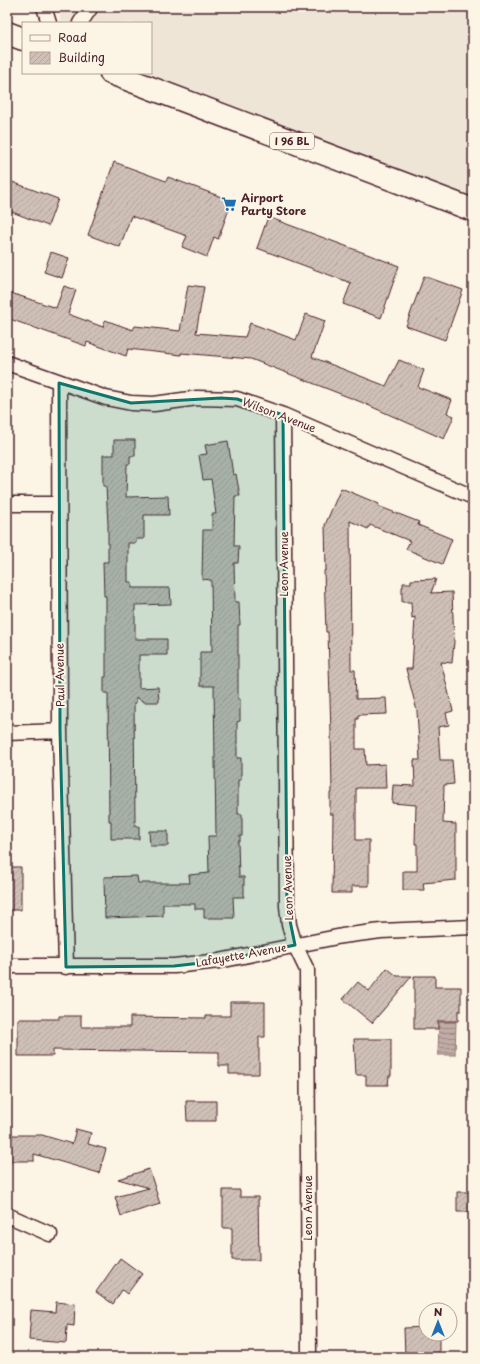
<svg xmlns="http://www.w3.org/2000/svg" width="480" height="1364" font-family="'Playpen Sans',sans-serif">
	<style>
		.built { fill: #eee5d7 }
		.water { fill: url(#water-rules); stroke: #917474 }
		.building { fill: url(#building-hatch); stroke: #4a1f2b }
		.lines { fill: none; stroke-linecap: round; stroke-linejoin: round }
		.minor-casing { stroke: #4a1f2b; stroke-width: 17 }
		.primary-casing { stroke: #4a1f2b; stroke-width: 25 }
		.minor { stroke: #fcf5e5; stroke-width: 14 }
		.primary { stroke: #fcf5e5; stroke-width: 22 }
		.marked { fill: #0f766e; fill-opacity: 0.2; stroke: #0f766e; stroke-width: 3; stroke-linejoin: round }
		.labels { text-anchor: middle; stroke-width: 4; stroke-linejoin: round; paint-order: stroke }
		.shield { fill: #fcf5e5; stroke: #7f5f63; stroke-width: 1 }
		.shield-label { font-size: 10px; font-weight: bold; fill: #4a1f2b }
		.poi-label { font-size: 11px; font-weight: bold; fill: #4a1f2b; stroke: #fcf5e5; text-anchor: start }
		.street-label { font-size: 11px; fill: #4a1f2b; stroke: #fcf5e5 }
	</style>
	<defs>
		<pattern id="water-rules" width="6" height="5" patternUnits="userSpaceOnUse"><rect width="6" height="5" fill="#c0aca5"/><path d="M0 2.5h6" fill="none" stroke="#9e8b87"/></pattern>
		<pattern id="building-hatch" width="6" height="6" patternUnits="userSpaceOnUse"><rect width="6" height="6" fill="#cfc0b7"/><path d="M-1 1l2-2M0 6l6-6M5 7l2-2" fill="none" stroke="#b3a59e"/></pattern>
	</defs>
	<rect width="100%" height="100%" fill="#fcf5e5"/>
	<filter id="ink" filterUnits="userSpaceOnUse"><feTurbulence type="fractalNoise" baseFrequency=".025" numOctaves="2"/><feDisplacementMap in="SourceGraphic" scale="8" xChannelSelector="R" yChannelSelector="G"/><feConvolveMatrix kernelMatrix="1 2 1 2 8 2 1 2 1" color-interpolation-filters="sRGB"/></filter>
	<g filter="url(#ink)">
		<!-- built -->
		<path class="built" d="M60 7H473V209L113 73H151V23H60Z"/>
		<!-- water -->
		<path class="water" d="M439 1022H456L455 1055H438Z"/>
		<!-- building -->
		<path class="building" d="M114 162 166 181 168 177 232 201 218 239 214 237 207 257 182 247 187 236 131 216 120 247 88 235Z
			M7 180 58 199 48 226 7 210Z
			M268 217 399 266 381 318 343 304 351 283 257 248Z
			M51 252 69 258 62 278 44 272Z
			M424 276 463 290 445 340 406 326Z
			M188 285 204 287 196 333 245 337 250 323 296 340 306 314 325 321 312 357 386 386 399 360 424 370 418 387 452 400 447 413 454 416 444 439 361 402 251 359 181 353V355L128 349 126 356 87 342 86 346 7 318V305L11 293 56 308 64 286 76 290 68 314 103 327 105 320 133 330 135 326 180 331Z
			M114 440H135V456H130V464H127L126 497 168 496 169 515H144V539H136V543H128V582H132V588H170L171 604 135 605V639H167V655H139V688L158 687 159 702H144L136 697V703H134L135 826H139V839H111V821H109L108 693H104V677H106V596H104L103 562H108V524L106 486H103V455H114Z
			M228 441 233 475 236 474 240 496H235L234 546H239L238 563H234L235 602H239L240 625H238V699H240V721L237 722V758H241V780H238V814H242V836H240V841H238L239 877H244V897H233L234 918H204V909H195V904H163V916L105 918 104 877 137 876 138 883H190L189 875 209 873 208 836H216L214 686H200V652H212L211 580 202 579 203 530H212V514H216L211 479 203 480 199 455 207 454 205 445Z
			M341 488 379 504 378 506 419 522 418 525 452 539 442 564 406 549 410 541 370 525 368 529 350 521 351 670H355L356 699 386 698 387 714 358 715V719H356V749H365L366 765 385 764 386 788H356V840H369V886H352V893H332L333 814H330V793H332L331 733 328 632H326L324 571 326 570 325 525Z
			M436 579 431 593 452 592 454 642 452 663 441 662 453 711 446 713 449 725 438 727 440 760H452L454 784 444 785 443 823 456 824V880L423 883 424 890H403V871H417V844H415L416 805 392 803 393 785 415 786 414 760H420L417 711 406 669H412L415 617 412 618 411 602H402V587H403V583H411V580Z
			M149 831H168V846H150Z
			M7 867H21V910H7Z
			M387 968 397 976H412L372 1023 343 999 358 982 369 991Z
			M414 976H435V987H461V1011H458V1021H438V1029H414Z
			M230 1002H265V1037H259V1074H229V1066H219V1052L53 1050V1056H18V1019H59V1016H81V1027H130V1017L206 1018V1016H230Z
			M354 1039H391V1076H389L388 1085H366V1075H356Z
			M186 1101H216V1121H187Z
			M76 1129 91 1133 88 1144 106 1149 99 1173 34 1154V1161H7V1135H42L72 1144Z
			M149 1169 160 1204 121 1216 115 1197 149 1188 118 1179Z
			M223 1190H240V1197H258L259 1260H232V1228H223Z
			M457 1192H473V1212H457Z
			M120 1258 142 1274 127 1294 122 1290 113 1304 96 1292Z
			M56 1302 75 1304 74 1326 67 1325 66 1343 29 1340 31 1310 55 1312Z
			M426 1327V1334H439V1357H405L404 1328Z"/>
		<g class="lines">
			<!-- minor casing -->
			<g class="minor-casing">
				<path id="minor" d="M44 7 49 23
					M80 23 91 7
					M7 363 106 398 131 403 154 404 197 398 237 399 283 415 473 497
					M59 383 60 731 66 967
					M283 415 287 906 289 925 295 945 307 970 309 1357
					M7 504H58
					M7 733 60 731
					M7 966H174L219 961 342 936 381 931 473 927
					M7 1215 50 1234"/>
			</g>
			<!-- primary casing -->
			<g class="primary-casing">
				<path id="primary" d="M7 33 23 39
					M111 73 473 210"/>
			</g>
			<!-- minor -->
			<use href="#minor" class="minor"/>
			<!-- primary -->
			<use href="#primary" class="primary"/>
		</g>
	</g>
	<!-- marked area -->
	<path class="marked" d="M59 383 131 403 221 398 237 399 283 415 287 906 295 945 219 961 174 966 66 967 60 731Z"/>
	<!-- icons -->
	<defs>
		<g id="supermarket-bare" transform="scale(1.2)"><path d="M-6-5.5h2.5l.6 2H6L4.5 2H-2.5L-4.4-4H-6ZM-1.5 3.2a1.3 1.3 0 1 0 .1 0ZM3 3.2a1.3 1.3 0 1 0 .1 0Z" fill="#1f6fb2" stroke="#fcf5e5" stroke-width="2.5" paint-order="stroke"/></g>
	</defs>
	<g fill-rule="evenodd">
		<use href="#supermarket-bare" x="229" y="204"/>
	</g>
	<g class="labels">
		<!-- shield labels -->
		<rect class="shield" x="270" y="133" width="44" height="16" rx="3"/>
		<g class="shield-label">
			<text x="292" y="145">I 96 BL</text>
		</g>
		<!-- poi labels -->
		<g class="poi-label">
			<text x="241" y="202">Airport<tspan x="241" dy="13">Party Store</tspan></text>
		</g>
		<!-- street labels -->
		<g class="street-label">
			<text transform="translate(279 415) rotate(21)" y="4">Wilson Avenue</text>
			<text transform="translate(284 564) rotate(-90)" y="4">Leon Avenue</text>
			<text transform="translate(60 675) rotate(-91)" y="4">Paul Avenue</text>
			<text transform="translate(288 888) rotate(-92)" y="4">Leon Avenue</text>
			<text transform="translate(241 955) rotate(-10)" y="4">Lafayette Avenue</text>
			<text transform="translate(308 1208) rotate(-90)" y="4">Leon Avenue</text>
		</g>
	</g>
	<!-- margin -->
	<rect width="480" height="1364" fill="none" stroke="#fcf5e5" stroke-width="24"/>
	<rect x="12" y="12" width="456" height="1340" fill="none" stroke="#4a1f2b" stroke-width="1.5" filter="url(#ink)"/>
	<!-- legend -->
	<rect x="22" y="22" width="130" height="52" fill="#fcf5e5" stroke="#b59f9b"/>
	<rect x="30" y="35" width="20" height="6" fill="#fcf5e5" stroke="#b59f9b"/>
	<text x="58" y="42" font-size="12" fill="#4a1f2b">Road</text>
	<rect x="30" y="52" width="20" height="12" fill="url(#building-hatch)" stroke="#b59f9b"/>
	<text x="58" y="62" font-size="12" fill="#4a1f2b">Building</text>
	<!-- north arrow -->
	<g transform="translate(438 1322)"><circle r="19" fill="#fcf5e5" stroke="#b59f9b"/>
	<path d="M0-3L7 15L0 10L-7 15Z" fill="#1f6fb2"/>
	<text y="-6" font-size="11" font-weight="bold" text-anchor="middle" fill="#4a1f2b">N</text>
	</g>
</svg>
